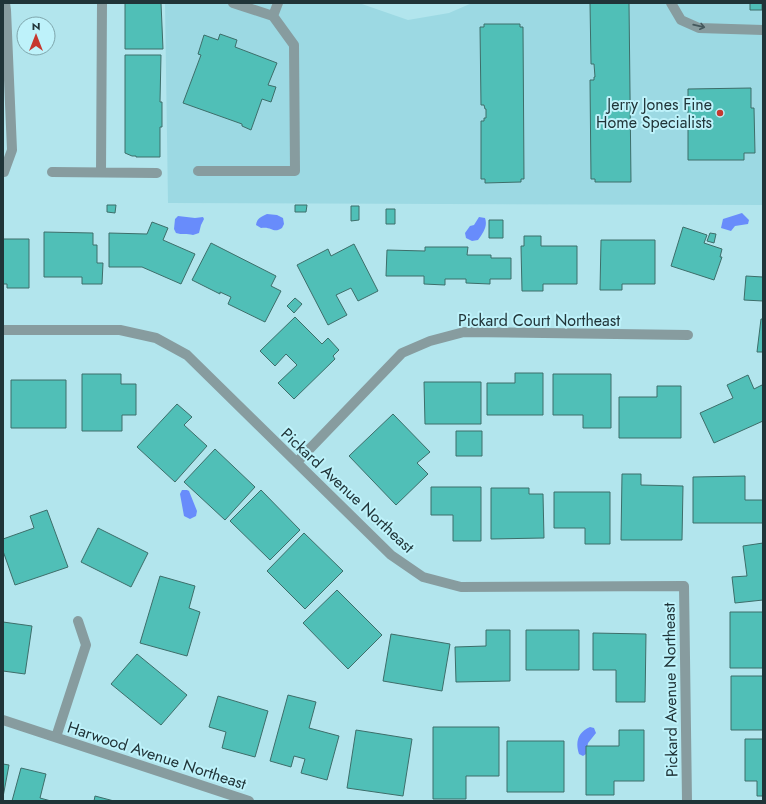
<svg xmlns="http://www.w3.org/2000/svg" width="766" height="804" font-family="Jost,sans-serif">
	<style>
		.built { fill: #9cd9e3 }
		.water { fill: #688cfb }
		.building { fill: #50bfb7; stroke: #3d6e6a }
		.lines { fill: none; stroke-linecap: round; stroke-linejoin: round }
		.service { stroke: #879c9f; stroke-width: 10 }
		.minor { stroke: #879c9f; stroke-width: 10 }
		.oneway { stroke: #44585c }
		.poi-dot { fill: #c6382f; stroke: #bef2fa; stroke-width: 1.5 }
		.labels { text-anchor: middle; stroke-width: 4; stroke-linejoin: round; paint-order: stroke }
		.poi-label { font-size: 16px; fill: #203438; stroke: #bef2fa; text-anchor: end }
		.street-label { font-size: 16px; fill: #203438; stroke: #bef2fa }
	</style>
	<rect width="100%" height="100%" fill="#b2e5ed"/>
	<!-- built -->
	<path class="built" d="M165 3H359L408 20 449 13 472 3H763V205L168 203Z"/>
	<!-- water -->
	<path class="water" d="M742 213 749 220 748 224 735 226 731 231 721 228 723 219Z
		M267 214 277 215 283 218 284 224 282 228C273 234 272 226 261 228L256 225C257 218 261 217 267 214Z
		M178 216 195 218 203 217 204 219 201 225 199 233 193 235C187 233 182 235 176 233L174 229 175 219Z
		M479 217 485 218C488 226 483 233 478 240L472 241 466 238 465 233 470 226 474 225Z
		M182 490H187L189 491 197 511 196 516 190 519 184 516 180 494Z
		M590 727 594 728 596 733 588 743 586 754 583 756 579 754C575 742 578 732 590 727Z"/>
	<!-- building -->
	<path class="building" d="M125 3H161L163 49H125Z
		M590 3H629L631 182H595V179H591L590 80H594V77H595L594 64H591Z
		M750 3H763L762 4V10H750Z
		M484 24H520V27H523L524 179H521V182L485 183V179H481V121H484V118H486V109H485L484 105H481L480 27H484Z
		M220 34 237 40 235 47 277 63 268 85 276 87 271 102 262 99 251 130 242 126V124L183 103 201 55 198 54 204 35 218 40Z
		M125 55H161L160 102H162V127H160V157H136V156H132L125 153Z
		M751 88V108H754L755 153H744V160H688V89Z
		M107 205H116L115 213 107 212Z
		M295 205H307L306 212H295Z
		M351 206H359V220L351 221Z
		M386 209H395V224H386Z
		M489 220H503V238H489Z
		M152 222 168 228 163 240 195 254 181 284 142 267H109V233L147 234Z
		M683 227 707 235 704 243 722 249 720 257H722L714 280 671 266Z
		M44 232 93 233V245H97V263H103L102 284H82V277H44Z
		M710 233 716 234 714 243 707 241Z
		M524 236H541V246H577V284H543V291H522L521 246H524Z
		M3 239H29V288H7V284H3Z
		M601 240H655V284H622V290H600Z
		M211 243 276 276 271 286 281 291 265 322 228 304 231 297 220 292V294L192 280Z
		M354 244 378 291 358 301 351 288 336 295 347 315 328 325 297 265 328 249 331 256Z
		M425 247H468L467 255H491V258H511V279H490V284L466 283V279H445V285L424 284V276H386L387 250 425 251Z
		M746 276 763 277V301L744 300Z
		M295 298 302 304 294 313 287 306Z
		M295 317 322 344 328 338 339 350 333 356 335 359 294 399 278 383 297 365 286 354 275 366 260 351Z
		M761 319H763V352H757Z
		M515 373H543V415H487V383H515Z
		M82 374H121V384H136V415H122V431H82Z
		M553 374H611V428H583V415H553Z
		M748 375 754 389 762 385 763 387V421L714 443 700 413 733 398 727 385Z
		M11 380H66V428H11Z
		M424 382H481V424H425Z
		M657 386H681V438H619V397H657Z
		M177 404 192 417 184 425 207 446 175 482 137 447Z
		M393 414 430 452 417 463 428 474 396 505 349 456Z
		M456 431H482V456H456Z
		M215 449 255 487 225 520 184 482Z
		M622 474H641V485L683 486 682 540H621Z
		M745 476V500H763V523H693V477Z
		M431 487H481V541H453V515H431Z
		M491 488H529V494H543L544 538 491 539Z
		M261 490 300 530 270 560 230 521Z
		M554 492H610V544H585V528H554Z
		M47 510 68 567 15 585 3 551V539L34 528 30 516Z
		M98 528 148 553 131 587 81 562Z
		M304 533 343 571 305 609 267 571Z
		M763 543V600L735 603 732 577 747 576 743 546Z
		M160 576 195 586 189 608 200 612 187 656 140 643Z
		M337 590 382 635 348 669 303 623Z
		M730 612H763V668H730Z
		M3 622 32 626 25 674 3 671Z
		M486 630H510V681L456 682 455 647 486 646Z
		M526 630H579V670H526Z
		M593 633 646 634 645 702H616V670H593Z
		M391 634 450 644 442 691 383 681Z
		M137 654 187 695 161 725 111 684Z
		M731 676H763V730H731Z
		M288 695 316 702 309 728 339 736 327 780 301 773 305 759 294 756 291 767 270 761Z
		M218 696 268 711 255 757 222 748 226 732 209 727Z
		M433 727H499V776H466V799H433Z
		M356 730 412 739 403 796 347 788Z
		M619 730H644V781H614V795H586V746H619Z
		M745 739H763V796H757V781H745Z
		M507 741H564V792H507Z
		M3 764 9 765 3 797Z
		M21 768 46 774 40 798 51 801H12Z
		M95 796 114 801H94Z"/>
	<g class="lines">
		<!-- service -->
		<path class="service" d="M233 3 273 16
			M671 3 681 20 699 28 763 30
			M198 171H295L294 45 273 16 278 3
			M3 172H4L12 150 6 10 5 3
			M52 172 157 173
			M101 172 102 3"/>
		<!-- minor -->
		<path class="minor" d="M3 330H120L156 338 187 355 391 555 423 577 461 587 684 586 687 801
			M297 462 402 353 430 341 464 332 688 335
			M3 720 249 801
			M56 737 86 645 78 621"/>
	</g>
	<!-- one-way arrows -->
	<defs><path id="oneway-shaft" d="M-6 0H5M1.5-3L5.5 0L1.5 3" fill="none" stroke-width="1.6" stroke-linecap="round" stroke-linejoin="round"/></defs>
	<use class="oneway" href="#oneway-shaft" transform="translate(699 26) rotate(13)"/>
	<!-- markers -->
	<circle class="poi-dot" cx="720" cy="113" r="4"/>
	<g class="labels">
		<!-- poi labels -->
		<g class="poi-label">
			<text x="712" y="110">Jerry Jones Fine<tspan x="712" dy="18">Home Specialists</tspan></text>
		</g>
		<!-- street labels -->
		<g class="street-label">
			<text x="539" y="326">Pickard Court Northeast</text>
			<text transform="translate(348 490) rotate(43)" y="6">Pickard Avenue Northeast</text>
			<text transform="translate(670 690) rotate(-91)" y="6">Pickard Avenue Northeast</text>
			<text transform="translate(157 755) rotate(18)" y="6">Harwood Avenue Northeast</text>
		</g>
	</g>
	<!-- border -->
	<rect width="766" height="804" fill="none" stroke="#203438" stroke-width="8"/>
	<!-- north arrow -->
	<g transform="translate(36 36)"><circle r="19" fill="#bef2fa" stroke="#7fa6ac"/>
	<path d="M0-3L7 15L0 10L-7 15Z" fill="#c6382f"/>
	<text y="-6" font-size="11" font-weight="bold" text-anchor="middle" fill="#203438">N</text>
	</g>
</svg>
